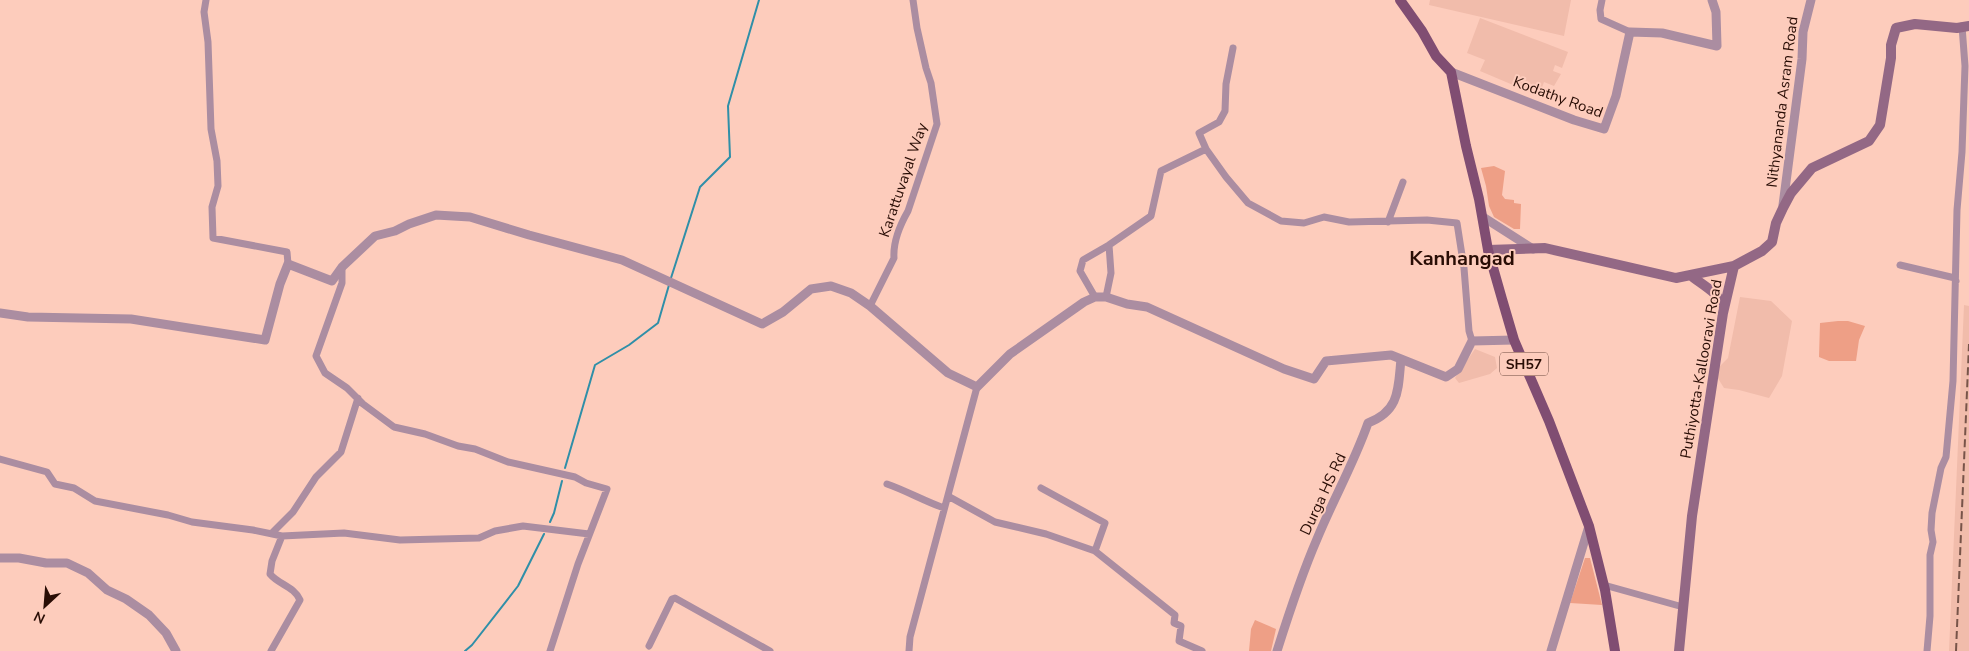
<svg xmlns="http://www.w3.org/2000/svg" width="1969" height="651" font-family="'Nunito Sans',sans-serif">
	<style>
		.built { fill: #f1bcab }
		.green { fill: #ee9f86 }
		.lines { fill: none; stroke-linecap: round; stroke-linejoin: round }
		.stream { stroke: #2f8fa8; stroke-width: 2 }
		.minor { stroke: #ab8da1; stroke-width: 7 }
		.tertiary { stroke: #ab8da1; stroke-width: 9 }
		.secondary { stroke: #936885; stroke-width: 10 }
		.primary { stroke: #804d72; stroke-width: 10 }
		.rail { stroke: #775449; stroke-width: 2; stroke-dasharray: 8 4; stroke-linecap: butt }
		.labels { text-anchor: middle; stroke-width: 4; stroke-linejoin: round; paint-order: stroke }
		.shield { fill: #fdccbc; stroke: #69463c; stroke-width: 1 }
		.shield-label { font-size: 14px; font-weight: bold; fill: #290d05 }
		.street-label { font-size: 15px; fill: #290d05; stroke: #fdccbc }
		.district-label { font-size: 20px; font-weight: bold; fill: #290d05; stroke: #fdccbc }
	</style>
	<rect width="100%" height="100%" fill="#fdccbc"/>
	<!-- built -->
	<path class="built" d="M1430 0H1571L1564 36 1429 5Z
		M1480 18 1568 52 1562 68 1555 65 1553 71 1561 74 1554 86 1544 82 1539 96 1480 71 1485 60 1467 53Z
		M1740 297 1771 301 1792 321 1782 376 1769 398 1739 390 1724 388 1714 372 1728 358Z
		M1964 305 1969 306V651H1949Z
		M1475 349 1495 357 1497 368 1490 374 1459 383 1455 378Z"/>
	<!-- green -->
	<path class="green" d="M1494 166 1505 171 1502 195 1505 199 1514 200V203L1521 204 1520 229H1514L1494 217 1489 206 1486 186 1481 168Z
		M1838 321H1848L1865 326 1859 340 1856 361H1829L1819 357 1820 323Z
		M1585 558H1590L1602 605 1570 603Z
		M1255 620 1276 629 1271 651H1249L1251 629Z"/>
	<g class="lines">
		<!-- stream -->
		<path class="stream" d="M671 278 700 187 730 157 728 106 759 0
			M565 468 595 365 629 345 658 323 669 285
			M550 522 554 513 562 481
			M465 651 472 645 518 586 544 534"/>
		<!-- minor -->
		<path class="minor" d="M206 0 204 12 208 42 211 129 217 161 218 186 212 207 213 238 287 252 288 264
			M1602 0 1600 10 1601 19 1630 32
			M1233 48 1226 84 1225 111 1219 122 1199 133 1206 149 1226 177 1248 203 1281 221 1304 223 1324 217 1349 222 1427 220 1457 223 1464 268 1469 331 1472 341
			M1388 222 1403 182
			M1900 265 1955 278 1956 281
			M342 267V283L316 356 325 373 347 388 363 404 394 427 425 434 458 446 475 449 508 462 575 477 586 483 607 489 578 564 550 651
			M1095 297 1080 271 1083 260 1109 245
			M1106 297 1111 273 1109 245 1151 216 1161 171 1206 149
			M870 306 894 258C893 243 900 225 908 211L937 124 931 83 926 68 917 28 913 0
			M0 459 47 472 55 484 74 488 95 501 168 515 192 522 253 530 282 536 344 533 400 540 479 538 495 531 523 526 589 534
			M887 484C907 491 924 501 944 508
			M1041 488 1105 523 1095 551
			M948 496 995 522 1046 534 1095 551 1175 615 1174 623 1181 626 1179 641 1202 651
			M272 533 293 512 316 477 341 452 358 398
			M1604 585 1683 607
			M649 646 672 599 675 598 770 651
			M271 651 300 600C294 586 279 585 270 574L272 561 282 536
			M909 651 910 637 977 387
			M1927 651 1930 616V555L1933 542 1931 530 1932 513 1941 468 1946 457 1953 381 1957 210 1962 152 1965 66 1962 26"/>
		<!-- tertiary -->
		<path class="tertiary" d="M1451 72 1574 120 1604 129 1616 96 1630 32 1662 33 1717 46 1716 12 1712 0
			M1783 205 1802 59 1803 32 1811 0
			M1483 217 1533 249
			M0 313 28 317 131 319 265 340 280 284 288 264 332 281 342 267 375 236 395 231 409 224 436 215 470 217 529 235 622 260 762 324 783 312 811 289 831 286 851 293 870 306 948 373 977 387 1010 354 1084 302 1095 297H1106L1127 304 1147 307 1284 369 1314 379 1326 361 1391 355 1446 377 1458 369 1472 341 1514 340
			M0 558H19L46 563H67L88 573 107 590 126 599 149 615 166 633 176 651
			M1277 651C1289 613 1301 576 1317 539 1333 500 1354 463 1368 423 1400 411 1398 389 1401 359
			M1551 651 1589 526"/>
		<!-- secondary -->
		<path class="secondary" d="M1488 250 1545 248 1676 278 1734 266 1747 259 1762 251 1772 242 1776 223 1783 208 1791 193 1812 168 1869 141 1880 125 1891 58V45L1896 28 1915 24 1957 28 1969 26
			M1690 275C1701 284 1721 294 1724 308
			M1679 651 1692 516 1723 313 1734 266"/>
		<!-- primary -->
		<path class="primary" d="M1400 0 1422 31 1436 56 1451 72 1466 146 1479 199 1488 250 1502 299 1514 340 1549 421 1589 526 1605 590 1615 651"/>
		<!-- rail -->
		<path class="rail" d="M1956 651 1969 344"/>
	</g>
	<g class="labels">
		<!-- shield labels -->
		<rect class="shield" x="1500" y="352.5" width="48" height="23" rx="4"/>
		<g class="shield-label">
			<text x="1524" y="369">SH57</text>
		</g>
		<!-- street labels -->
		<g class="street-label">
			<text transform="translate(1558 97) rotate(20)" y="5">Kodathy Road</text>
			<text transform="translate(1782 102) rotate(-83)" y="5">Nithyananda Asram Road</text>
			<text transform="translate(903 180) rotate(-71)" y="5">Karattuvayal Way</text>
			<text transform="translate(1701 369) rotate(-80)" y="5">Puthiyotta-Kallooravi Road</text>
			<text transform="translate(1323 494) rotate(-65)" y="5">Durga HS Rd</text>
		</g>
		<!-- district labels -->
		<g class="district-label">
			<text x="1462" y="265">Kanhangad</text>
		</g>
	</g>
	<!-- north arrow -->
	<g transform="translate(45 606) rotate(206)" stroke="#fdccbc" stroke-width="4" paint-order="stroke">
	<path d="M0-4L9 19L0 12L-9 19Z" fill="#290d05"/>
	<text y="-8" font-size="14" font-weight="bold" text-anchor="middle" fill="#290d05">N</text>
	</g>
</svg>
